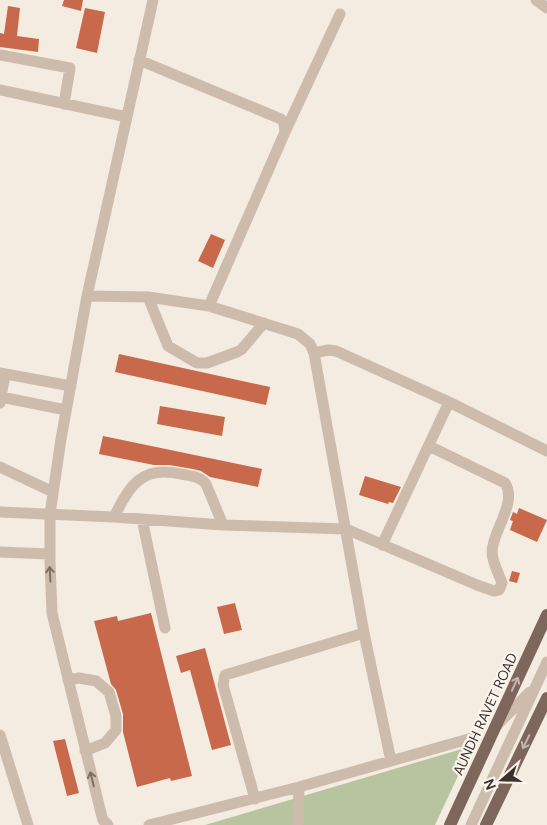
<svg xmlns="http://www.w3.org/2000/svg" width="547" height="825" font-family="'DM Sans',sans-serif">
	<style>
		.green { fill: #b8c4a0 }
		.building { fill: #c8694b }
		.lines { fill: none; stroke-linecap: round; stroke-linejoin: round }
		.minor { stroke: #cdbbac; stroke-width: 11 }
		.major { stroke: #7d675c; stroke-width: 12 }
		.oneway { stroke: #7d6f65 }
		.oneway2 { stroke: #c2b5ac }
		.labels { text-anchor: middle; stroke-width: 4.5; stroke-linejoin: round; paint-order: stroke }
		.street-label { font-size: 14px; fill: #3b302b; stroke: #fbf5ee }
	</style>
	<rect width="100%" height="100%" fill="#f4ebe1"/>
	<!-- green -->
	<path class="green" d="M472 746 435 825H205Z"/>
	<!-- building -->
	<path class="building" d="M64 0H83L81 11 62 6Z
		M8 6 20 8 17 36 39 39 38 52 0 47V33L4 34Z
		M85 8 105 12 97 53 76 48Z
		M211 234 225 240 213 268 198 261Z
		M119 354 270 387 266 405 115 372Z
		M160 406 225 417 222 436 157 424Z
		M103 436 262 469 258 487 210 477 201 471 193 469 169 465H154L99 454Z
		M365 476 401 487 393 503 389 502 388 504 359 495Z
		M519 508 547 520 537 542 510 530 513 521 510 520 513 512 517 514Z
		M512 571 520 573 517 583 509 581Z
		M235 603 242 630 224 634 217 607Z
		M151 613 192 776 171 781 170 778 137 787 123 732V714L116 690 111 684 94 621 117 616 118 621Z
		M205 648 231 745 212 750 190 670 181 673 176 656Z
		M65 739 79 793 67 796 53 741Z"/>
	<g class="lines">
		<!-- minor -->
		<path class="minor" d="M536 0 547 8
			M0 55 70 68 64 104
			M139 60 281 119 284 123 285 132 209 306
			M0 90 127 117
			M285 132 340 14
			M87 296 148 297 209 306 298 334 310 344 314 353 364 633 391 761
			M148 297 168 346 197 363H207L237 352 242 349 264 323
			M314 353 328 350 336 351 449 402 547 451
			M0 373 71 386
			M1 397 66 410
			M0 403 5 374
			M0 467 53 492
			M0 512 114 517 223 525 346 529 477 585 494 591 499 590 502 583C499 574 492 562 492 552 492 532 518 502 505 483L429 446
			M114 517C130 485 142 465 181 474 191 476 199 476 206 484L223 525
			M142 519 165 628
			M382 545 449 402
			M0 552 50 554
			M68 680 79 678 96 681 109 692 116 716V730L105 743 85 751
			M497 725 530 692
			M0 735 28 825
			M299 787 472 738
			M255 799 223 685 225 675 364 633
			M108 825 103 820 101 813 52 613 50 562V514L61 439 87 296 153 0
			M149 825 299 787 298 825
			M471 825 547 662"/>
		<!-- major -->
		<path class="major" d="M450 825 547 615
			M486 825 547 698"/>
	</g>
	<!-- one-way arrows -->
	<defs><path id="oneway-shaft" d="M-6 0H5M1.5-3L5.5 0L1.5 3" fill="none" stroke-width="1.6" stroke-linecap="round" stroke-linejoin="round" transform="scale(1.25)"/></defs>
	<g class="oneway">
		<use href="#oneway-shaft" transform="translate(50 574) rotate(-93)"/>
		<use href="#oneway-shaft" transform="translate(92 779) rotate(-104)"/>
	</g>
	<g class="oneway2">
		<use href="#oneway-shaft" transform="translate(515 684) rotate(-65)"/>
		<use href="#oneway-shaft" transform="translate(526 742) rotate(116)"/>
	</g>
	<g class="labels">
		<!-- street labels -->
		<g class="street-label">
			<text transform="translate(485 714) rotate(-65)" y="5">AUNDH RAVET ROAD</text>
		</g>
	</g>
	<!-- north arrow -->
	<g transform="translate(502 780) rotate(250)" stroke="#fbf5ee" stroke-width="4" paint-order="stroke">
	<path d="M0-4L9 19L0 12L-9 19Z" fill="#3b302b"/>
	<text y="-8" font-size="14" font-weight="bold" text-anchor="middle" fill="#3b302b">N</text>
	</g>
</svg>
